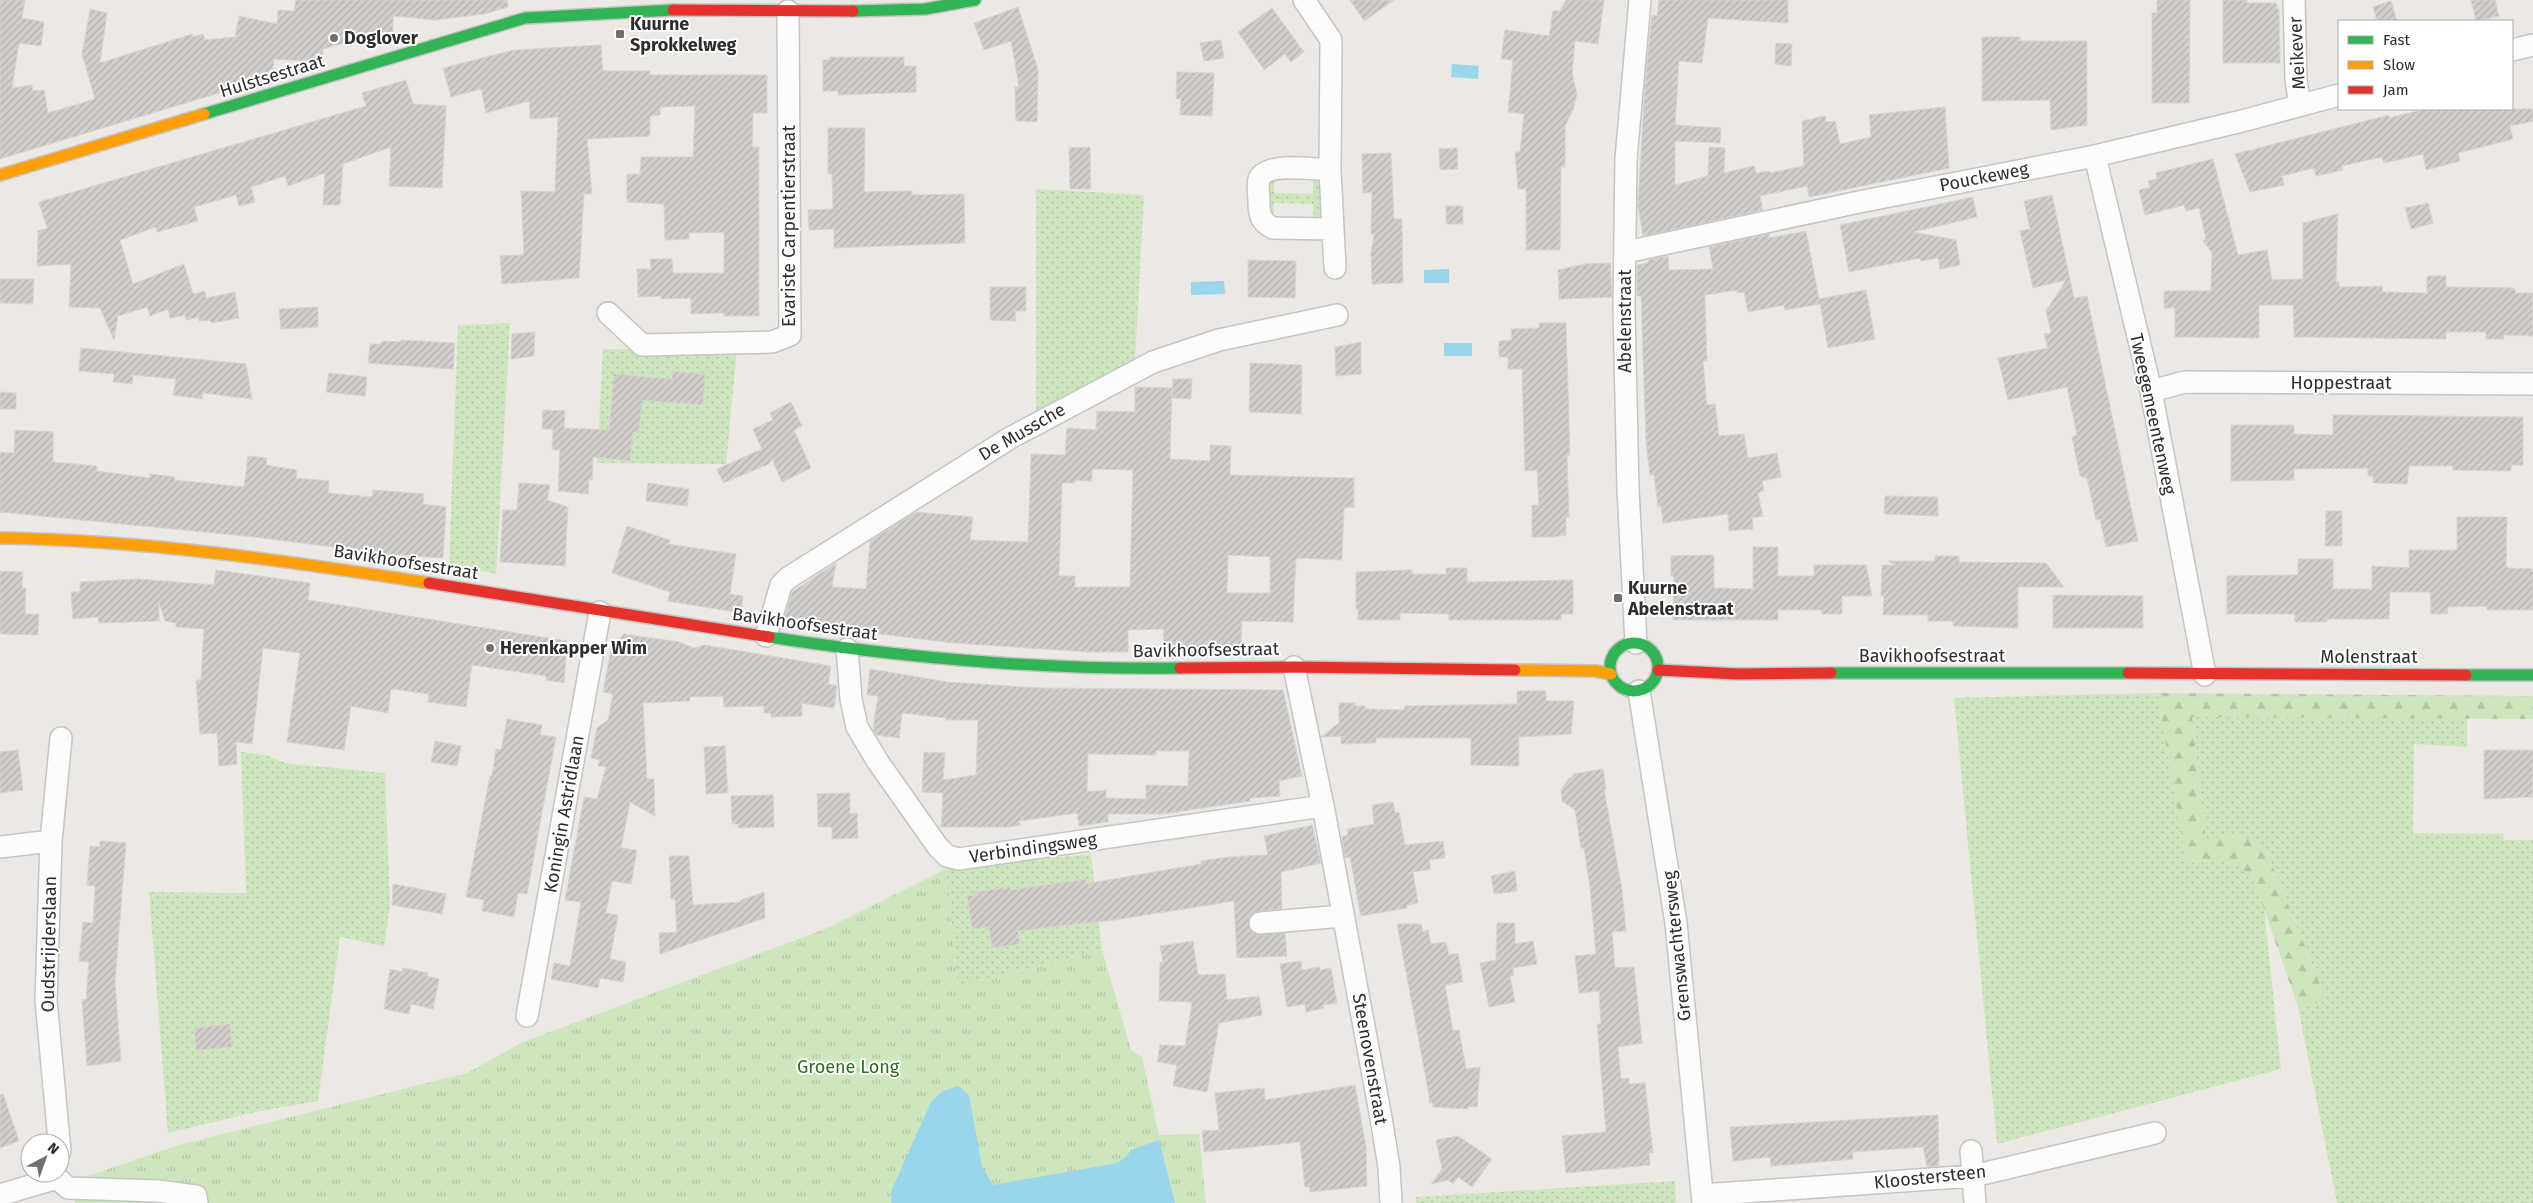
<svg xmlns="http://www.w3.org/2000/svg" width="2533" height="1203" font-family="'Fira Sans',sans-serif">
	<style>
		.grass { fill: url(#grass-dots) }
		.forest { fill: url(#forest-firs) }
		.park { fill: url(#park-tufts) }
		.water { fill: #99d6ec }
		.building { fill: url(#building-hatch); stroke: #d7d4d0; fill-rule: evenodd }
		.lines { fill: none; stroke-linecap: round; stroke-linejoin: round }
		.street-casing { stroke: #c5c4c5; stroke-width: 24 }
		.fast-casing { stroke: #c5c4c5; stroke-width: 14 }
		.slow-casing { stroke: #c5c4c5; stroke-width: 14 }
		.jam-casing { stroke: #c5c4c5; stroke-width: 14 }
		.street { stroke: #fcfcfb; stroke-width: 21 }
		.fast { stroke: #30b455; stroke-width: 11 }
		.slow { stroke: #ff9f0a; stroke-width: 11 }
		.jam { stroke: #e5322d; stroke-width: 11 }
		.poi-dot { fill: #706f6e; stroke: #fff; stroke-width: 2 }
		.labels { text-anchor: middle; stroke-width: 4; stroke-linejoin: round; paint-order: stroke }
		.poi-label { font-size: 18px; font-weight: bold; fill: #2e2e2e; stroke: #fff; text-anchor: start }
		.street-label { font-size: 18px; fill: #2e2e2e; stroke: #fff }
		.park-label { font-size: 18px; fill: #2c6e1b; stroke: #fff }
	</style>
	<defs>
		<pattern id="grass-dots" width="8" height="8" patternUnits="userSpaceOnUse" patternTransform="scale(1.25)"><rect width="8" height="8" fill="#cee6be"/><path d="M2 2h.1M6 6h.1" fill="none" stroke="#b1c6a4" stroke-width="1.8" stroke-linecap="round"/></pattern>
		<pattern id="forest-firs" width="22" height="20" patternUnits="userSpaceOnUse" patternTransform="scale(1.25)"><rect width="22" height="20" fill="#cee6be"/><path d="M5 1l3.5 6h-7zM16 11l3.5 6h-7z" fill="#b1c6a4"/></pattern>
		<pattern id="park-tufts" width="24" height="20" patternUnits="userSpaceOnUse" patternTransform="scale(1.25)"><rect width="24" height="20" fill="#cee6be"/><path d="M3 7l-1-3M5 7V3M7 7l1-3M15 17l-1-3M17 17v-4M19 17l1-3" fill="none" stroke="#b1c6a4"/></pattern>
		<pattern id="building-hatch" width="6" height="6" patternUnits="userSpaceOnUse" patternTransform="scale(1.25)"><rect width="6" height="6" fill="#d1cecb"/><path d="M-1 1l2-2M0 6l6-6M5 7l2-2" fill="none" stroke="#b4b1af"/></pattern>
	</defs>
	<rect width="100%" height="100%" fill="#ece8e4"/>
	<!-- grass -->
	<path class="grass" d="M1274 178V193L1313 194V179H1317L1322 184 1321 215 1313 219V204L1274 203 1273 218 1269 219 1265 183Z
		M1036 189 1144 195 1135 362 1036 416Z
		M510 323 496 574 449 564 458 325Z
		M603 349H737L726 464 597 463Z
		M2157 693 2186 862 2223 861 2235 864 2247 871 2254 880 2264 908 2281 1069 1997 1144 1954 698Z
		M2192 717 2467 718V747L2414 744 2413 833 2503 834 2504 840H2533V1203H2337L2298 1007 2327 1001 2271 862C2253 832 2237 834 2206 840Z
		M241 752 266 755 285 763 385 773 390 905 384 946 340 937 318 1101 255 1112 168 1133 149 892 246 893Z
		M1091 854 1102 950 958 986 946 869Z
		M1675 1181 1676 1203H1416V1197Z"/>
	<!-- forest -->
	<path class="forest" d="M2157 693 2533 696V719L2192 717 2206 839C2239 836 2251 829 2271 862L2327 1001 2298 1007 2254 880C2236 857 2213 860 2186 862Z"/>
	<!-- park -->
	<path class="park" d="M946 869 958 986 1102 950 1131 1050 1142 1057 1159 1135 1199 1134 1206 1203H75L73 1181 179 1145 467 1073 523 1042 825 929Z"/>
	<!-- water -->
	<path class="water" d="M1452 64 1479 66 1478 79 1451 77Z
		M1449 269V283H1424V270Z
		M1224 281 1225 294 1191 295V282Z
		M1444 343H1472V356H1444Z
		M958 1086 969 1095 982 1166 993 1185 1117 1163 1126 1157 1131 1150 1159 1140 1175 1203H891L892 1189 931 1102 943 1091Z"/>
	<!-- building -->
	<path class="building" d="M0 0H25L22 18 44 22 41 46 19 43 12 88 32 85 33 91 44 90 48 113 95 99 82 54 90 9 107 13 100 63 192 34 193 37 203 34 205 40 235 37 239 16 277 24 278 10 294 11 296 0H507L508 7 484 14 435 20 393 16V32L344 34V43L323 49 322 62 274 59 272 77 0 159Z
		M1350 0H1394L1364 21Z
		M1566 0H1604L1598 44 1575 41 1572 73 1577 94 1573 110 1565 126V167H1561L1560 250H1526V189H1518L1515 152H1520L1524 114 1508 112 1513 60 1501 59 1505 30 1549 36 1553 11H1560Z
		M1659 0H1788V23L1708 18 1702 63 1679 61 1675 125 1721 128 1720 143 1675 141V185L1708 176 1709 147 1725 148 1724 173 1754 166 1756 173 1769 171 1770 173 1804 166 1802 121 1825 116 1826 122 1835 121 1840 144 1871 137 1869 115 1945 107 1949 168 1809 197 1807 186 1760 196 1763 210 1643 236 1638 206 1645 82 1652 15 1657 16Z
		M2157 0H2190L2189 103H2152V13H2157Z
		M2223 0H2247V3H2276L2277 9H2279L2280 63H2223Z
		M2471 0H2495L2499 16 2476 21Z
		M2391 1 2397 21H2377L2373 7Z
		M1018 7 1038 70 1037 122 1016 121 1015 87H1019L1011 41 984 50 974 23Z
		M1272 8 1304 52 1291 62 1285 54 1264 70 1238 32Z
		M1982 37H2020V41H2087V125L2051 130 2050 100 1982 101Z
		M1221 40 1224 58 1204 61 1200 43Z
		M1776 43 1792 44 1791 66 1775 64Z
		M601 45 603 71H650V75H767V113H753L752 147H759V316H724V313L691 314V298L661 299V296L638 297 637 269H651L650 259H672L673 273H724V232L689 233V239L665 240 664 204 627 202V174H640L641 157H693L695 106 660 107V115L650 116V136L587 139 592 194H584L579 278 502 284 500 256 524 255 521 191 555 192 558 117 530 119 529 101 486 113 481 89 451 97 443 68 514 50Z
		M830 57H904V66H916V92L838 95V91H823V60H830Z
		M1177 72 1214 73 1212 116 1180 115 1181 99H1176Z
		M406 80 413 104 446 106 442 188 389 186 391 147 343 164 340 205H323L325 173 288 186 285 176 251 187 255 202 239 206 236 195 194 207 198 221 157 232 156 227 120 240 133 284 184 264 193 294 205 291 206 298 235 292 239 318 212 323 209 320 199 321V317L186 320 185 315 170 318 168 309 150 316 147 307 118 316 114 340 100 308 69 307 71 264 37 266 38 231 47 228 39 202 366 106 362 93Z
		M2425 109H2533V121L2510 126 2513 139 2458 153 2460 161 2426 170 2423 154 2384 163 2382 157 2342 166 2343 170 2316 176 2314 168 2282 176 2284 185 2250 192 2235 154 2389 115V118Z
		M828 128H865L864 192 912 191V195L964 194 965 243 834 248V229L809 230 808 210 833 209 832 174H828Z
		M1090 147 1091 189H1070L1069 148Z
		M1457 148 1458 169 1440 170 1439 149Z
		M1391 153 1394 219H1402L1403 283 1372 284 1371 253 1374 234H1371L1372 192 1363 193 1362 154Z
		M2213 159 2238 255 2267 250 2272 280 2303 279V223L2338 214 2336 282H2339V287L2382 286 2383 292 2427 293V276H2446V287L2514 288 2516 293H2533V336L2504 335V339H2486V332H2446V339L2294 337 2293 305H2259V338L2175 337V308H2164V291H2211L2212 253 2203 241 2206 239 2199 208 2186 211 2184 205 2145 215 2139 190 2150 187 2148 181 2157 179 2156 173Z
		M2052 195 2074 298 2087 296 2138 541 2106 547 2100 519 2096 520 2087 478 2080 476 2072 437 2077 435 2067 387 2008 400 1998 358 2048 348 2044 334 2051 333 2046 311 2066 280 2033 288 2020 231 2030 229 2024 201Z
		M1973 197 1977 217 1913 232 1956 240 1960 265 1940 269 1938 258 1921 261 1920 258 1849 272 1840 225Z
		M2428 203 2433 223 2411 229 2405 208Z
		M1446 206H1463V224H1446Z
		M1806 231 1819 299 1866 290 1875 339 1828 348 1820 304 1785 310 1784 305 1748 312 1744 292 1737 293V290L1705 295 1707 361H1703L1707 405 1715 404 1719 436 1744 434 1748 458 1777 453 1781 477 1762 481 1764 491 1758 493 1763 516 1752 518 1753 529 1729 531 1728 514 1663 523 1661 506 1658 507 1654 475H1650L1646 442 1641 296H1637V265L1648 263V260L1668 256 1669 270 1713 269 1709 247 1769 234V238Z
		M1248 260 1296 261 1295 298 1248 297Z
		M1610 263 1612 297 1559 299 1558 270 1585 264Z
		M0 279H34L33 304 0 303Z
		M990 287H1026V311H1015L1016 321 990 320Z
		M318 307V327L281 329 279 309Z
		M1539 323H1566L1570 455 1567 456 1569 517H1566V535L1552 537H1532V505H1539L1537 470 1525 471 1522 369H1508V357H1499V341L1512 340 1511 329 1539 328Z
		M535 332 534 356 511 359 512 334Z
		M401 340 455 343 453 369 368 363 370 344H382V341L401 342Z
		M1361 342V374L1336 376 1335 347Z
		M81 348 246 364 252 399 203 393 202 399 173 395 176 379 133 375 132 384 113 382 114 374 79 371Z
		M1250 363 1302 365 1301 414 1249 412Z
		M673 371 705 374 703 405 642 400 639 432H633L630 461 593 457 592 480 589 479 588 494 558 491 560 450H552L553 429H542L543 410 565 411 564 428 609 430 614 374 672 379Z
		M329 373 367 377 365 396 326 392Z
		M1173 379H1192L1191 399 1172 398Z
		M1135 387 1172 388 1170 459 1210 461V445L1231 446 1230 475 1354 478V507L1344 508 1342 560 1296 558 1293 622 1242 621 1241 652 1163 653 1164 629 1128 630V652H1088L954 643 847 630 784 620 792 592 836 563 832 587 866 589 870 541 916 512 973 517 970 540 1028 542 1031 454 1065 455 1067 428 1096 430 1097 411 1135 412ZM1092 469 1133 470 1130 587H1075V576H1059L1062 483H1075V480L1092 481ZM1228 555 1270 557V593H1227Z
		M0 392 16 393V409H0Z
		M791 402 802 426 794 430 811 468 782 482 772 459 769 464 723 483 717 469 762 449 753 429 773 420 770 413Z
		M2333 415 2523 417V465H2511V471L2453 470V466H2409L2407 484 2373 483V476H2368V468L2294 469V480L2231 481V425H2294V434L2333 435Z
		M15 430 53 432V462L97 466V471L150 478V474L175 477 174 480 244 487 248 456 267 458 266 465 297 470 296 478 329 481 328 493 372 497 373 490 424 494 423 504 446 507 443 558 387 554 255 537 0 512V452L14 453Z
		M519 483 550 485 547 500 568 507 565 566 500 562 503 510H517Z
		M648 483 689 489 687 506 646 501Z
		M1885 496 1938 497V516L1884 514Z
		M2326 511H2342V546H2325Z
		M2457 517H2507L2506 566 2508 568 2533 569V610H2487V606L2448 607 2447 614H2431L2430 592H2390L2389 619H2327V622H2295V614H2227V576L2298 575V559H2333V589H2372V566L2409 568V550H2457Z
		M627 526 670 540 668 544 736 554 730 594 743 596 741 613 668 601 670 592 612 573Z
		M1753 547H1778V576H1814V565H1866L1872 596H1842V614H1822V610H1778V620H1673L1674 576H1671V556L1714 555V588L1753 589Z
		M1935 556H1959V562L2046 563 2064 587H2018V628L1953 626V621H1928V615H1883L1884 596H1881L1882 565H1896L1888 561H1935Z
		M1446 568H1467V582L1573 580V614H1561V620H1449V614L1400 613V620H1358V609H1356V572L1412 570V574H1446Z
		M216 570 310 583 308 600 567 641 564 683 546 680V676L472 665 466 707 428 702 429 694 391 689 388 713 351 706 344 750 287 742 300 653 263 648 252 744 236 742 237 764 219 766 217 733 200 734 196 681 201 679 204 629 176 627V623L165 621 159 603V621L99 623 98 617 73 619 71 592H80V582L138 579 214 585Z
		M0 571 23 572 22 588H26L25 614H39L38 635 0 634Z
		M2053 595 2143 596V628H2053Z
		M624 634 679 642 694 648 704 645 831 666 828 684 837 686 834 708 802 703V716L771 717V713H764V706L724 707 723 696 690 697V701L643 703 647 779H654L655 816 630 802 621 848 637 850 631 884 612 881 606 913 618 915 610 959 626 962 623 982 600 978 598 988 551 979 554 963 570 966 581 902 565 900 584 797 597 799 606 767 598 766 600 760 591 758 597 728 608 720 613 694 603 692 611 649Z
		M870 669 948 682 1040 688 1283 690 1302 776 1279 781 1280 796 1250 798V801L1162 814H1108V822L1079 826 1077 813 1019 821 1020 825 1009 827H941L943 793 922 792 924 752 945 753 943 780 976 775 978 720H946V718L902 713 899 738 876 735 873 729 878 696 867 695ZM1156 751H1189L1188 786 1146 785V799L1106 798V790L1087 792 1088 754 1156 755Z
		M1517 691H1546V701H1574L1571 734 1519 737V766L1471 765V738H1376V743L1341 744V736L1321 737 1339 723V703H1355V706H1365V709L1404 710 1405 706 1517 704Z
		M507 719 542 725 540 735 556 737 527 894 518 893 514 917 482 911 484 900 466 897 490 776H492L496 749 501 750Z
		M435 741 461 746 457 766 431 762Z
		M725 746 728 793 706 794 704 747Z
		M18 750 23 790 0 793V752Z
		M2484 750H2533V797L2484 799Z
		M1603 769 1606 789H1604L1622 890 1626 931 1612 932 1615 968 1634 967 1642 1043 1618 1047 1621 1079 1629 1078V1084L1645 1083 1653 1153H1649L1650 1165 1566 1173 1562 1136 1606 1132 1597 1024H1601L1599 991 1579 993 1575 956 1596 954 1590 887 1584 848H1581L1575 810 1562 801 1561 790 1569 778 1573 777V774Z
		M850 793V814L857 813 858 838 832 839V827H818L817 794Z
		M773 795 774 827 738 828V824H732L731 796Z
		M1393 802 1395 813 1399 812 1405 845 1443 841 1445 858 1429 860 1431 869 1413 872 1418 903 1407 905V908L1361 916 1350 857 1345 858 1342 837 1348 835 1347 829 1374 824 1372 805Z
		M1312 825 1321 863 1281 872 1282 909 1258 911 1249 918 1250 930 1255 934 1285 933 1287 956 1237 958 1234 901 1114 920 1018 931 1020 944 992 948 989 927 972 929 967 896 976 895 975 892 1010 887V890L1086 879 1085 884 1201 864V861L1229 857 1268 855 1264 836Z
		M100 841 126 843 115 982 121 1061 87 1066 82 1000 86 999 89 962 79 961 83 922 93 923 95 886 87 885 90 846 100 847Z
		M669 856H689L693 905 741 902V900L764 892 765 918 660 954 659 933 677 932 675 899H671Z
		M1515 871 1517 891 1494 894 1491 876Z
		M393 884 446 894 442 914 392 905Z
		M1497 923H1515V944L1533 941 1537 964 1513 968 1514 976H1510L1515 1002 1489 1007 1480 963 1496 960Z
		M1397 924H1421L1423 932 1428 930 1431 944 1446 942 1449 955 1458 953 1463 982 1445 985 1453 1031 1459 1030 1466 1069 1480 1067 1477 1107 1468 1106V1109L1433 1107V1103H1429V1095Z
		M1193 941 1198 975 1225 974 1227 1000 1259 996 1262 1015 1219 1023 1207 1092 1173 1086 1177 1065 1157 1062 1160 1045 1185 1046 1192 1002 1159 1001 1160 962H1163L1160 946Z
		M1301 961 1302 970 1319 967 1320 970 1331 968 1337 1003 1323 1005 1324 1008 1306 1012 1305 1004 1287 1007 1280 964Z
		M403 968 428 973 427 976 439 979 433 1009 411 1004 409 1014 384 1009 390 969 402 972Z
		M230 1024 232 1047 196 1050 194 1028Z
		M1355 1085 1366 1147 1367 1186 1310 1192V1187H1305L1300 1142 1204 1152 1202 1131 1219 1130 1215 1093 1264 1088 1265 1100Z
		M3 1094 19 1141 0 1148V1095Z
		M1938 1115 1939 1166 1927 1167 1923 1147 1852 1152 1853 1159 1798 1164 1771 1166 1770 1157 1733 1161 1730 1127Z
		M1458 1136 1492 1159 1472 1187 1458 1177 1453 1184 1448 1180 1431 1184 1442 1169 1436 1140Z"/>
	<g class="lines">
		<!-- street casing -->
		<g class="street-casing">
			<path id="street" d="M1304 0 1331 40 1330 170 1335 268
				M2294 0 2296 80 2300 105
				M2512 50 2533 45
				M2095 156 2151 391 2205 675
				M1330 170C1314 169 1266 162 1259 179 1257 185 1259 196 1259 202 1259 215 1261 222 1273 228L1332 229
				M1626 252 1859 202 2095 156 2242 121 2339 95
				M608 313 642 345 772 342 790 335 788 11
				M2151 391 2185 382 2533 384
				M766 636 781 585 788 578 1010 438 1153 362 1219 340 1337 315
				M1636 643 1628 489 1624 308 1626 159 1640 0
				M847 649 851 699 857 727 878 762 938 847 947 856 959 859 1323 806
				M1294 667 1323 806 1381 1118 1389 1167 1391 1203
				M1639 691 1676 923 1703 1203
				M0 847 51 841
				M1260 923 1343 916
				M527 1016 600 612
				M60 1151 46 1001 51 841 61 738
				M1971 1151 1975 1203
				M57 1178 68 1188 158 1191 196 1196 197 1203
				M0 1195 57 1178
				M1702 1195 1973 1176 2155 1133"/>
		</g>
		<!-- fast casing -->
		<g class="fast-casing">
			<path id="fast" d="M853 11 925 9 975 0
				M204 114 525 18 673 10
				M769 637C905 658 1042 670 1180 668
				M1610 667a24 24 0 1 1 48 0a24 24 0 1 1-48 0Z
				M1831 673H2128
				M2466 675H2533"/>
		</g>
		<!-- slow casing -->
		<g class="slow-casing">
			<path id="slow" d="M0 175 204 114
				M0 538C144 540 287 561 429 583
				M1515 670 1595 671 1611 674"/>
		</g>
		<!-- jam casing -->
		<g class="jam-casing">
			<path id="jam" d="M673 10 853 11
				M429 583 769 637
				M1180 668 1294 667 1515 670
				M1658 670 1738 674 1831 673
				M2128 673 2466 675"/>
		</g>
		<!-- street -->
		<use href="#street" class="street"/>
		<!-- fast -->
		<use href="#fast" class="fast"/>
		<!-- slow -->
		<use href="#slow" class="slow"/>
		<!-- jam -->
		<use href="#jam" class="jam"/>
	</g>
	<!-- markers -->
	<g class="poi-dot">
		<rect x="615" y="29" width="10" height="10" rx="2.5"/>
		<circle cx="334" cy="38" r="5"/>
		<rect x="1613" y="593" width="10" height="10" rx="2.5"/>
		<circle cx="490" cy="648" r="5"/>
	</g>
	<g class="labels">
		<!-- poi labels -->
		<g class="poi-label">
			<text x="630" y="30">Kuurne<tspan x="630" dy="21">Sprokkelweg</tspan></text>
			<text x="344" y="44">Doglover</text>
			<text x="1628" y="594">Kuurne<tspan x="1628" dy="21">Abelenstraat</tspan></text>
			<text x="500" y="654">Herenkapper Wim</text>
		</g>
		<!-- street labels -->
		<g class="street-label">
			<text transform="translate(2297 53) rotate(-93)" y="6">Meikever</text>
			<text transform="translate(272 76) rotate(-17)" y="6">Hulstsestraat</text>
			<text transform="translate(1984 177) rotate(-11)" y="6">Pouckeweg</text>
			<text transform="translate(789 226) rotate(-90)" y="6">Evariste Carpentierstraat</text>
			<text transform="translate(1625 321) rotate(-90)" y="6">Abelenstraat</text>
			<text x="2341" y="389">Hoppestraat</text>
			<text transform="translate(2153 414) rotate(78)" y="6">Tweegemeentenweg</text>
			<text transform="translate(1022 432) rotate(-30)" y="6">De Mussche</text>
			<text transform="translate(406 562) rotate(9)" y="6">Bavikhoofsestraat</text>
			<text transform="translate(805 624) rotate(8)" y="6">Bavikhoofsestraat</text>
			<text transform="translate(1206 650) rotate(-1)" y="6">Bavikhoofsestraat</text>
			<text x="1932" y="662">Bavikhoofsestraat</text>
			<text x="2369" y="663">Molenstraat</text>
			<text transform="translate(564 814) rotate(-80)" y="6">Koningin Astridlaan</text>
			<text transform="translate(1033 848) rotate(-8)" y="6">Verbindingsweg</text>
			<text transform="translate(49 944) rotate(-89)" y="6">Oudstrijderslaan</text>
			<text transform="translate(1677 946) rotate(-96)" y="6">Grenswachtersweg</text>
			<text transform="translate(1370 1059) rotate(80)" y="6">Steenovenstraat</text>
			<text transform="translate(1930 1177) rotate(-6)" y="6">Kloostersteen</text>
		</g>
		<!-- park labels -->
		<g class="park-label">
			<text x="848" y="1073">Groene Long</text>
		</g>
	</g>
	<!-- legend -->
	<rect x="2338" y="20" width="175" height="90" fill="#ffffff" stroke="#ababab"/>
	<rect x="2348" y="36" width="25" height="8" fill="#30b455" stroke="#ababab"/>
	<text x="2383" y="45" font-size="15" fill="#2e2e2e">Fast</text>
	<rect x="2348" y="61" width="25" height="8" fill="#ff9f0a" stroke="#ababab"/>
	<text x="2383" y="70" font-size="15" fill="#2e2e2e">Slow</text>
	<rect x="2348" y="86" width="25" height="8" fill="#e5322d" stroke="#ababab"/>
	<text x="2383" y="95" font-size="15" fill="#2e2e2e">Jam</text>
	<!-- north arrow -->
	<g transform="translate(45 1158) rotate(41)"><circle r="24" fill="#ffffff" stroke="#ababab"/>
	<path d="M0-4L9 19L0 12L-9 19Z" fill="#706f6e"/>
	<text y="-8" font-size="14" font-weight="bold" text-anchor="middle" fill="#2e2e2e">N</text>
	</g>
</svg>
